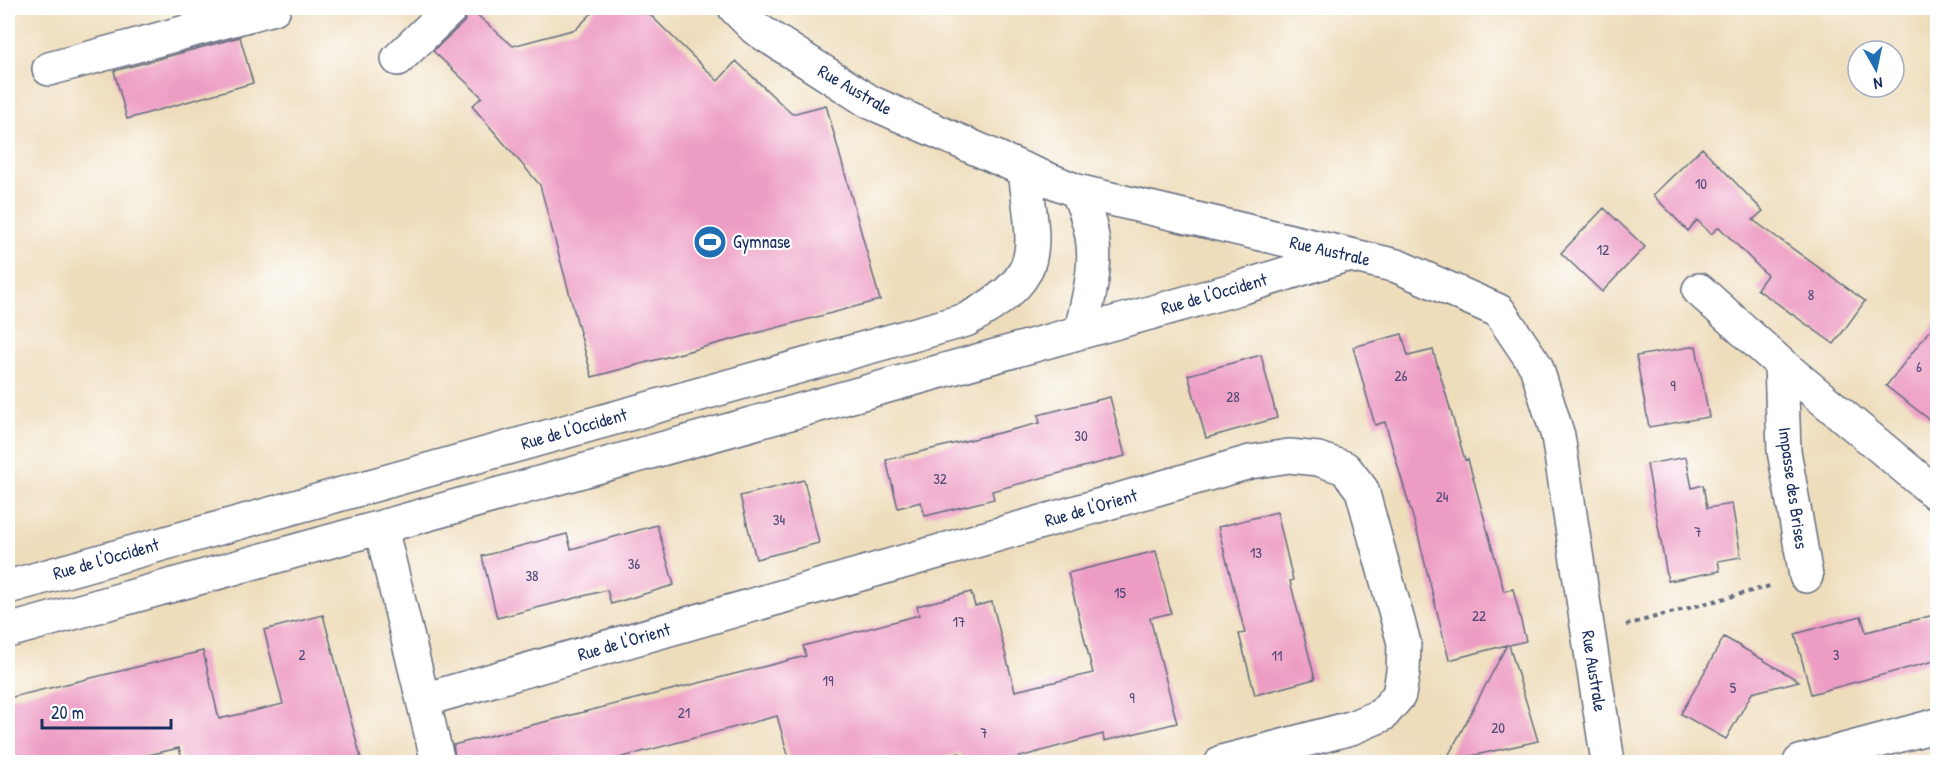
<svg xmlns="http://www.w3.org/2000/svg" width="1945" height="770" font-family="'Patrick Hand',sans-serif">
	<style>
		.building { fill: #ed9cc3 }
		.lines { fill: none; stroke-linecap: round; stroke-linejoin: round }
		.minor-casing { stroke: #656c7f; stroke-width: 36 }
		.path { stroke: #656c7f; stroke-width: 4; stroke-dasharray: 4.5 4.5; stroke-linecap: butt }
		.minor { stroke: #fff; stroke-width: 33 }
		.labels { text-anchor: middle; stroke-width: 4.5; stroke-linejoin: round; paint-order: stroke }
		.number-label { font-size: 15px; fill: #504a77 }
		.street-label { font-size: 18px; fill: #1b2f5e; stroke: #fff }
		.poi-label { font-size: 18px; fill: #1b2f5e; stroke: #fff; text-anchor: start }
	</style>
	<rect width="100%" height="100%" fill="#fff"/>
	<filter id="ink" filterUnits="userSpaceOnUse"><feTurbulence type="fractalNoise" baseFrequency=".0167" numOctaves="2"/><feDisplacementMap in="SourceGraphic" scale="12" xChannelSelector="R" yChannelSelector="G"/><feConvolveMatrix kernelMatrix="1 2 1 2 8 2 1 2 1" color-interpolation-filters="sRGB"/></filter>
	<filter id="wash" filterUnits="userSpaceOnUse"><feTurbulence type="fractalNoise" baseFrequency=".008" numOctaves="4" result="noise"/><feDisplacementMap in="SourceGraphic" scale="24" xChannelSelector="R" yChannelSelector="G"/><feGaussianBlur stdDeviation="1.35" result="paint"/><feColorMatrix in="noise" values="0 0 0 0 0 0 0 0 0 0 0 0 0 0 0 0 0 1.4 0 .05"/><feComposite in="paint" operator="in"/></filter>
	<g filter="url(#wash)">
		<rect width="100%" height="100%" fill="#edb"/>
		<g id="blocks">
			<!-- building -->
			<path class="building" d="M469 8 513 46 576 29 597 8H643L718 81 736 61 792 114 826 105 880 300 592 377 540 185 472 106 482 97 433 51 464 22Z
				M240 37 253 83 127 119 114 71Z
				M1702 148 1763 211 1753 220 1865 301 1834 344 1757 289 1767 275 1719 227 1711 234 1697 220 1688 231 1653 195Z
				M1604 208 1645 247 1602 292 1561 253Z
				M1938 320V426L1886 386Z
				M1402 334 1408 356 1433 350 1465 460 1468 459 1504 591 1513 589 1526 641 1509 645 1538 741 1445 762 1507 645 1449 660 1418 535 1385 422 1375 425 1353 347Z
				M1696 346 1709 417 1649 427 1636 356Z
				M1261 355 1277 418 1206 438 1188 375Z
				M1110 397 1125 456 992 491 994 499 925 516 921 502 898 508 886 460 1040 423 1038 415Z
				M1686 457 1692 488 1703 485 1707 508 1732 504 1741 557 1718 561 1720 571 1668 581 1647 464Z
				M804 480 819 543 756 559 740 496Z
				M1277 512 1293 580 1290 581 1315 679 1255 695 1239 634 1245 633 1218 527Z
				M657 525 674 585 611 604 607 590 497 618 482 556 567 534 571 549Z
				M1156 551 1171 613 1150 618 1177 723 1104 741 1103 734 1002 762H962L960 753 926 762H790L777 716 604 762H456L453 745 806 656 803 646 919 615 917 606 971 592 975 606 992 602 1015 691 1093 673 1068 573Z
				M1938 614V660L1811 694 1795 634 1861 616 1866 632Z
				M323 615 362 762H183L179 748 118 762H8V698L203 651 219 719 283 704 264 630Z
				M1724 637 1799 681 1752 693 1726 739 1681 714Z"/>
		</g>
	</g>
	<g filter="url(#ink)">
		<use href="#blocks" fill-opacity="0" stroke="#656c7f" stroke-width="1.5"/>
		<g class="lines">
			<!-- minor casing -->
			<g class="minor-casing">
				<path id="minor" d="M735 8 755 28 870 102 1025 170 1077 191 1397 266 1499 311 1536 366 1558 436 1608 762
					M398 59 451 8
					M49 69 274 8
					M1077 191C1103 246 1094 274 1081 331
					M1699 290 1781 364 1938 495
					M1781 364 1784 451 1806 576
					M381 528 438 762
					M8 587 966 320C1048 275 1034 253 1025 170
					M8 631 1243 287 1346 255
					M423 700 1250 462 1289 456 1318 459 1345 468 1362 490 1404 643 1403 672 1399 695 1382 715 1351 728 1222 762
					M1800 762 1938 725"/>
			</g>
			<!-- path -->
			<path class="path" d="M1626 625 1770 586"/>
			<!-- minor -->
			<use href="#minor" class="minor"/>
		</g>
	</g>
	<!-- icons -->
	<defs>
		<g id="stadium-disc" transform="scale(1.725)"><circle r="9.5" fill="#1f6fb2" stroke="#fff"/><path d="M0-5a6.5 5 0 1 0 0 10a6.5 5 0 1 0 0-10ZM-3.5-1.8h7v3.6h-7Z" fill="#fff"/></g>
	</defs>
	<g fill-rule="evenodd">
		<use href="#stadium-disc" x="710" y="242"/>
	</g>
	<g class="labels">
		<!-- number labels -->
		<g class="number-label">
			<text x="1701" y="189">10</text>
			<text x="1603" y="255">12</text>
			<text x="1811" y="300">8</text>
			<text x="1919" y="372">6</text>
			<text x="1401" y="381">26</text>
			<text x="1673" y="391">9</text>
			<text x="1233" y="402">28</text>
			<text x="1081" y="441">30</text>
			<text x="940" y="484">32</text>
			<text x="1442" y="502">24</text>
			<text x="779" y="525">34</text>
			<text x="1698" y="537">7</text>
			<text x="1256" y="558">13</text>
			<text x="634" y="569">36</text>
			<text x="532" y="581">38</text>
			<text x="1120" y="598">15</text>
			<text x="1479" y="621">22</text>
			<text x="959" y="627">17</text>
			<text x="302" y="660">2</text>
			<text x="1836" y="660">3</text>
			<text x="1277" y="661">11</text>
			<text x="828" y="686">19</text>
			<text x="1733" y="693">5</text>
			<text x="1132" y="703">9</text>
			<text x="684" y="718">21</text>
			<text x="1498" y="733">20</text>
			<text x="984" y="738">7</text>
		</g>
		<!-- street labels -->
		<g class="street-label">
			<text transform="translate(855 90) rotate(30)" y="6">Rue Australe</text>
			<text transform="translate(1330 251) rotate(13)" y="6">Rue Australe</text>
			<text transform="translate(1214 294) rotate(-16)" y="6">Rue de l'Occident</text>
			<text transform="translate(574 429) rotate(-16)" y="6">Rue de l'Occident</text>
			<text transform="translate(1793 488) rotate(82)" y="6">Impasse des Brises</text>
			<text transform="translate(1091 508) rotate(-16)" y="6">Rue de l'Orient</text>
			<text transform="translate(106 559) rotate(-16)" y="6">Rue de l'Occident</text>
			<text transform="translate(624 642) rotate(-16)" y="6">Rue de l'Orient</text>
			<text transform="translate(1594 671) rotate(81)" y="6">Rue Australe</text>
		</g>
		<!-- poi labels -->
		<g class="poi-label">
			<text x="733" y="248">Gymnase</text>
		</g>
	</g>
	<!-- margin -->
	<rect width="1945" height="770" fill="none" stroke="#fff" stroke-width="30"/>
	<!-- north arrow -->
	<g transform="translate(1876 69) rotate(171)"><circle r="28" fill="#ffffff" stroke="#a4acbf" stroke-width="1.5"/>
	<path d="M0-4.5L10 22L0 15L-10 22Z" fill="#1f6fb2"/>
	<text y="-9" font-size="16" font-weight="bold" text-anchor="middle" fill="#1b2f5e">N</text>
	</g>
	<!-- scale -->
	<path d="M42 719v9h129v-9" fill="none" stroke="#1b2f5e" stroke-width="3"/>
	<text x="51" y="719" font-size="18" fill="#1b2f5e" stroke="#ffffff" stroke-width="4.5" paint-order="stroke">20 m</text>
</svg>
